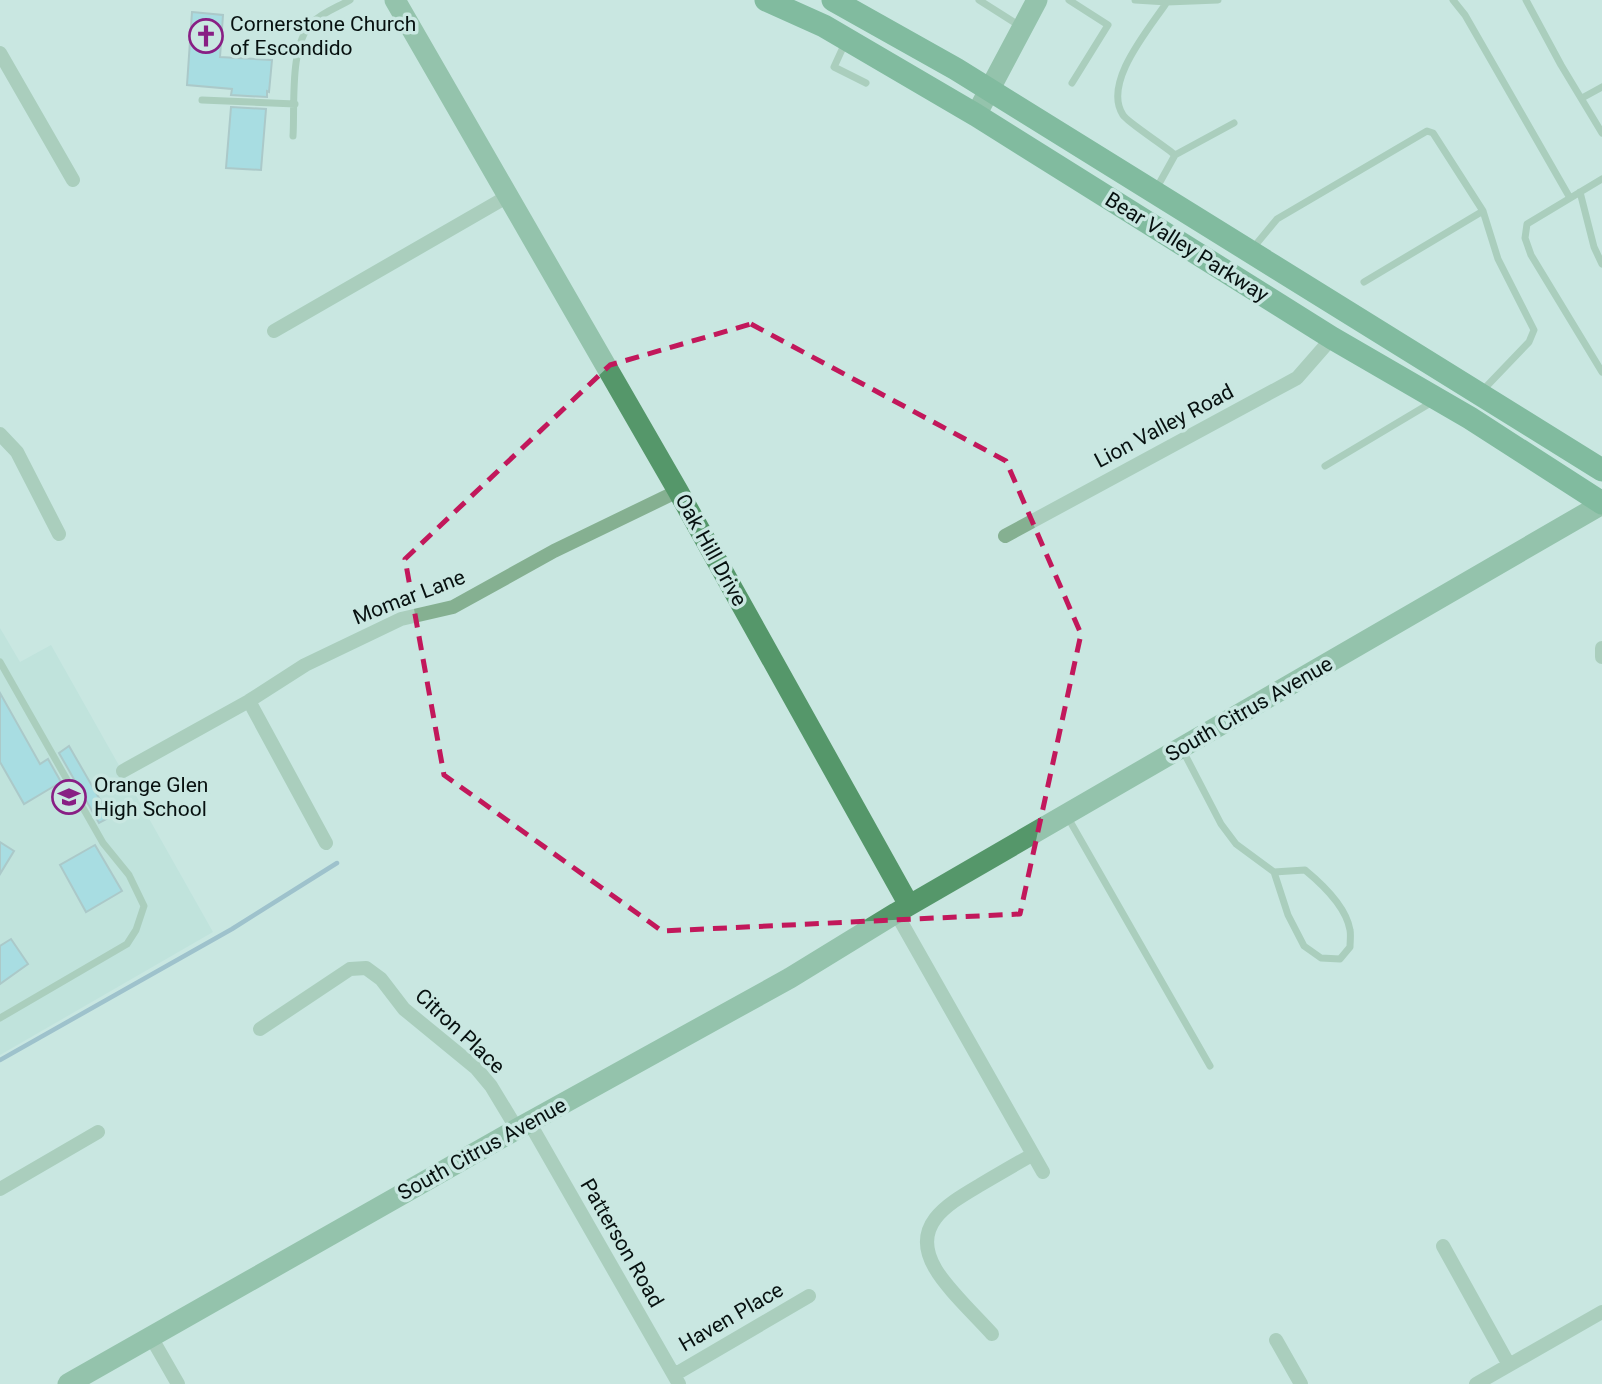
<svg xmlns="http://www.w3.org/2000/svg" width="1602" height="1384" font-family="Roboto,sans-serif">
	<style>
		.built { fill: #b6ddd6 }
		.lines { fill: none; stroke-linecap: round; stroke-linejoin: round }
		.stream { stroke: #6a94b1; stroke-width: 4.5 }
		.building { fill: #81d1e2; stroke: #88a4aa; stroke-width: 2 }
		.lane { stroke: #85b091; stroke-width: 7 }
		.street { stroke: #85b091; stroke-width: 14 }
		.secondary { stroke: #55976a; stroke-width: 21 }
		.primary { stroke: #2a854e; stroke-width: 23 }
		.marked { fill: none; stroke: #c2185b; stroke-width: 5; stroke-dasharray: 14 9; stroke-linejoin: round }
		.labels { text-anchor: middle; stroke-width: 7; stroke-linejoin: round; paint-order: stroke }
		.poi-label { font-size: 21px; fill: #071110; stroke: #c9e7e1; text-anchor: start }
		.street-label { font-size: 21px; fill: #071110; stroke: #c9e7e1 }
	</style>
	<rect width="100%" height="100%" fill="#c9e7e1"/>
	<!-- built -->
	<path class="built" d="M0 628 20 662 51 645 213 932 0 1055Z"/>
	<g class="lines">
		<!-- stream -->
		<path class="stream" d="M0 1060 232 929 337 863"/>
	</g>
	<!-- building -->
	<path class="building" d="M192 12 223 15 220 57 272 60 269 92 267 91V97L231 95 232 89 187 85Z
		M231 107 266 109 261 170 226 168Z
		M0 693 40 764 48 759 61 782 24 804 0 762Z
		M69 746 110 817 99 823 59 753Z
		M0 842 14 851 0 874Z
		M95 845 122 891 86 912 60 865Z
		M11 939 28 964 0 984V946Z"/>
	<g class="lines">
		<!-- lane -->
		<path class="lane" d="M979 0 1020 26
			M1069 0 1108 25 1072 83
			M1135 0 1167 2 1218 0
			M1453 0 1465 15 1570 198
			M1526 0 1561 65 1602 133
			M1167 2C1149 29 1102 83 1123 115 1127 122 1165 146 1175 155
			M845 43 834 67 866 83
			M1582 98 1602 87
			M202 100 295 104
			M293 136C295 105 289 45 312 23 321 13 338 7 350 0
			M1602 179 1527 224 1525 238 1531 255 1602 372
			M1155 191 1175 155 1234 123
			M1580 192 1594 247 1602 264
			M1253 248 1277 219 1427 131 1433 133 1483 211 1498 259 1534 330 1529 342 1483 390
			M1364 282 1483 211
			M1325 466 1434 401
			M0 662 103 843 129 875 144 906 136 930 127 944 0 1018
			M1182 749 1221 824 1236 844 1274 872 1288 915 1304 946 1321 958 1340 959 1350 947C1350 942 1351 935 1350 930 1346 906 1322 884 1305 870L1274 872
			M1067 816 1210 1066"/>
		<!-- street -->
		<path class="street" d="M0 53 73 180
			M274 331 510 195
			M0 434 17 452 59 534
			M1005 536 1297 378 1332 338
			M1602 648V657
			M249 701 326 843
			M123 771 249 701 305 665 401 619 453 607 554 551 678 491
			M896 913 1043 1172
			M260 1029 350 969 366 968 381 979 404 1009 476 1068 491 1086 517 1129
			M529 1122 679 1384
			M0 1189 98 1132
			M1443 1246 1509 1365
			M992 1334C976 1316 946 1288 935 1268 910 1225 948 1204 980 1185 997 1175 1014 1165 1032 1155
			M151 1337 178 1384
			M1276 1340 1301 1384
			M674 1375 809 1296
			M1476 1384 1602 1312"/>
		<!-- secondary -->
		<path class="secondary" d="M395 0 678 491 909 905
			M976 115 1037 0
			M68 1384 517 1129 790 978 896 913 1602 504"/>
		<!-- primary -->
		<path class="primary" d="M766 0 824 26 976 115 1332 338 1470 418 1602 503
			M833 0 956 69 1602 470"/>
	</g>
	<!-- marked area -->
	<path d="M0 0H1602V1384H0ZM751 324 1006 461 1081 634 1020 914 662 931 444 775 405 559 610 365Z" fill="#c9e7e1" fill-opacity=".55" fill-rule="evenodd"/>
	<path class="marked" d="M751 324 1006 461 1081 634 1020 914 662 931 444 775 405 559 610 365Z"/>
	<!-- icons -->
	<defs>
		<g id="church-ring" transform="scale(1.75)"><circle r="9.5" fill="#c9e7e1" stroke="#881e84" stroke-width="1.5"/><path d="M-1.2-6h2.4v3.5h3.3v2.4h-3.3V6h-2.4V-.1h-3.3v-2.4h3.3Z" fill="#881e84"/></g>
		<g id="school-ring" transform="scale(1.75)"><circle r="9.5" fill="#c9e7e1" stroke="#881e84" stroke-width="1.5"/><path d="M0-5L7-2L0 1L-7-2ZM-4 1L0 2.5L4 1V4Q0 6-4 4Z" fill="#881e84"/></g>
	</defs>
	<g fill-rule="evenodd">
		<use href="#church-ring" x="206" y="36"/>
		<use href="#school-ring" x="69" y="797"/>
	</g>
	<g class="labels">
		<!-- poi labels -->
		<g class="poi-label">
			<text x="230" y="31">Cornerstone Church<tspan x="230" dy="24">of Escondido</tspan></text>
			<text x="94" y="792">Orange Glen<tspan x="94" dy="24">High School</tspan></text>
		</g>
		<!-- street labels -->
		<g class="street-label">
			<text transform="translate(1187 247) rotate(32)" y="7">Bear Valley Parkway</text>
			<text transform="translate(1164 426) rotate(-28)" y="7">Lion Valley Road</text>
			<text transform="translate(711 550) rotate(61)" y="7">Oak Hill Drive</text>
			<text transform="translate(409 597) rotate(-21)" y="7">Momar Lane</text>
			<text transform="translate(1249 709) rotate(-30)" y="7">South Citrus Avenue</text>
			<text transform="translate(460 1031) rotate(43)" y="7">Citron Place</text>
			<text transform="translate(482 1149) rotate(-29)" y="7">South Citrus Avenue</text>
			<text transform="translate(622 1243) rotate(60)" y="7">Patterson Road</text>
			<text transform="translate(731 1317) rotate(-30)" y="7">Haven Place</text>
		</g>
	</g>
</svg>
